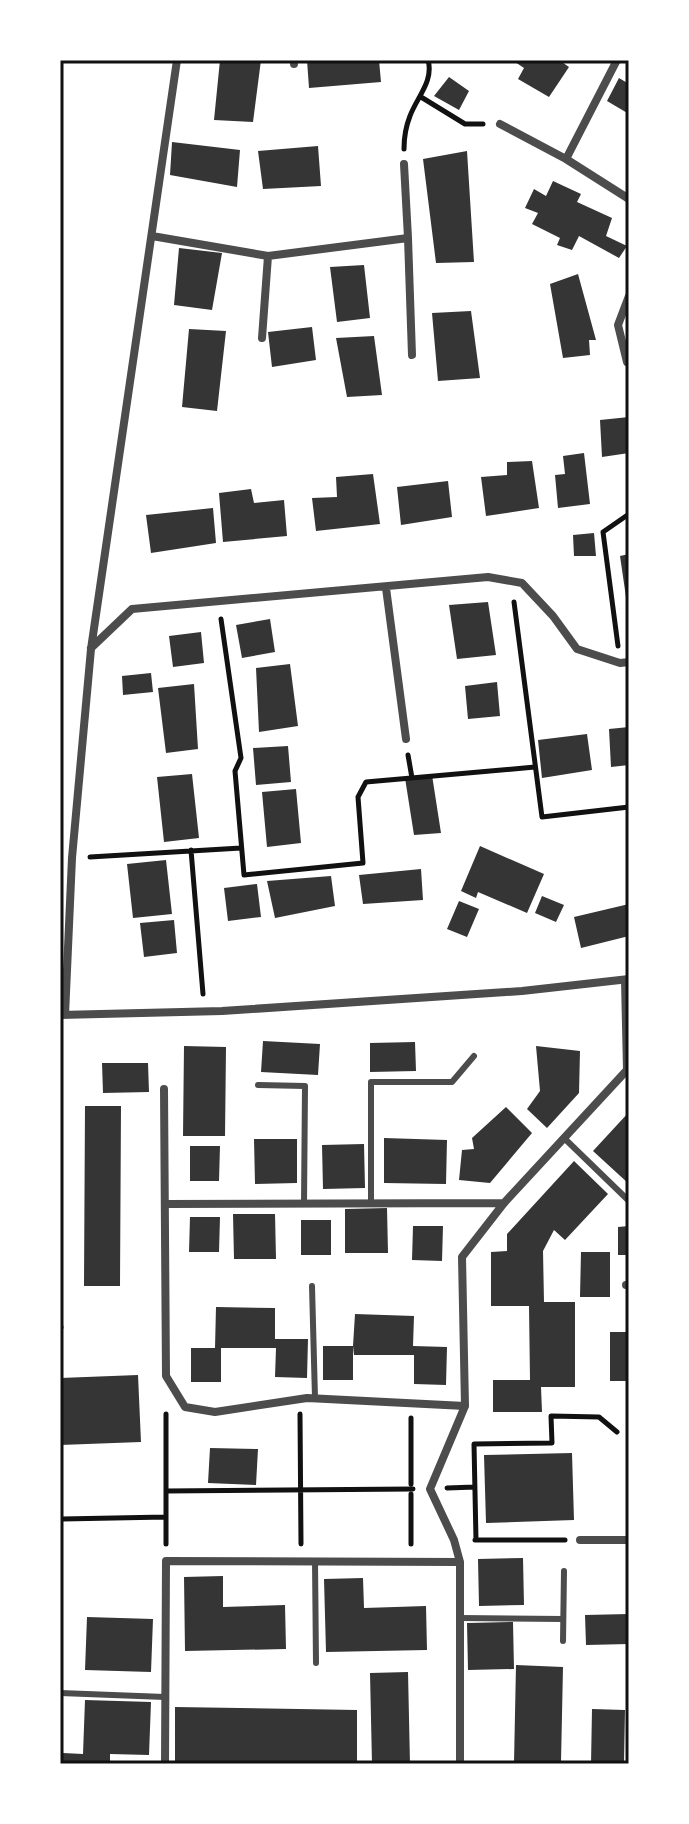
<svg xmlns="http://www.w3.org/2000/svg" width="689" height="1824" font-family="'PT Sans',sans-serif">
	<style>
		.building { fill: #353535 }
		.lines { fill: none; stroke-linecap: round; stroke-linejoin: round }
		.path { stroke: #111; stroke-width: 5 }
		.service { stroke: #4c4c4c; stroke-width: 6 }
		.minor { stroke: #4c4c4c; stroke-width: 8 }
		.neatline { fill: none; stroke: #111; stroke-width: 3 }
	</style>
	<rect width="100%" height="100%" fill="#fff"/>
	<!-- building -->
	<path class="building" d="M220 60H261L253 122 214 120Z
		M307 60H379L381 82 309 88Z
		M512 60H559L569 67 549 97 518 79 524 68Z
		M449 77 469 91 459 110 434 96Z
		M619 78 629 84V114L607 101Z
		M172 142 240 150 237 187 170 175Z
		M318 146 321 186 263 189 258 151Z
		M467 151 474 262 436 263 423 159Z
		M553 181 581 194 577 202 612 218 606 236 627 246 619 258 579 236 572 250 557 245 560 238 532 224 538 213 525 208 534 189 546 196Z
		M179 248 222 253 212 310 174 305Z
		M364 265 370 318 337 322 330 267Z
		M578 274 596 340H589L590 355 563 358 550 284Z
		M471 311 480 378 438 381 432 313Z
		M312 327 316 360 272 367 268 332Z
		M189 329 226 331 217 411 182 407Z
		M374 336 382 395 347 397 336 338Z
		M629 417V453L602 457 600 420Z
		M584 453 590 504 558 508 555 475 565 474 563 456Z
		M532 461 539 508 486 516 481 477 507 475V462Z
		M373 474 380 524 316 531 312 498 337 497 336 477Z
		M448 481 452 517 401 525 397 487Z
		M251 489 254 503 284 500 287 536 223 542 219 493Z
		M213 508 216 543 151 553 146 515Z
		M594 533 596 556H574L573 535Z
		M629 554V604H627L620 556Z
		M488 602 496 655 457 659 449 605Z
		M270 619 275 652 242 658 236 625Z
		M201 632 204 663 173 667 169 636Z
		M290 664 298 726 259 732 256 668Z
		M151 673 153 692 123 695 122 676Z
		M497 682 500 716 468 719 465 686Z
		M194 684 198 749 166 753 158 688Z
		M629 727V765L611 767 609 729Z
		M587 734 592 770 542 778 538 740Z
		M288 746 291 782 256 785 253 748Z
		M192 774 199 838 164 842 157 777Z
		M432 775 441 833 414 835 405 778Z
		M296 789 301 843 267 847 262 792Z
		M480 846 544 874 527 913 478 892 476 898 461 891Z
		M166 860 172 914 133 918 127 864Z
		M421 869 423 900 363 904 359 875Z
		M331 876 335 906 275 918 267 881Z
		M257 884 261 917 228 921 224 888Z
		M542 896 564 905 556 922 535 913Z
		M459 901 479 909 467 937 447 929Z
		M629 904V936L581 948 574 917Z
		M174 920 177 953 144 957 140 923Z
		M263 1041 320 1044 318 1075 261 1072Z
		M415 1042 416 1071 370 1072V1043Z
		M184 1046 226 1047 225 1136H183Z
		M536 1046 580 1051 579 1093 547 1128 527 1109 540 1091Z
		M102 1063H148L149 1092 103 1093Z
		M85 1106H121L120 1286H84Z
		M506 1107 532 1133 490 1183 459 1180 462 1150 474 1149 472 1138Z
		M629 1112V1184L593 1151Z
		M384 1138 447 1140 446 1184 384 1183Z
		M254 1139H297V1183L255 1184Z
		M364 1144 365 1188 323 1189 322 1145Z
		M190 1146H220L219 1181H190Z
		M574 1161 608 1194 565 1240 554 1230 543 1251 544 1302H575V1387H541L542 1412H493V1380H530L529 1306H491V1252L507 1251V1234Z
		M387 1208 388 1253H345V1209Z
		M233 1214H275L276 1259H234Z
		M190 1217H220L219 1252H189Z
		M301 1220H331V1255H301Z
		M413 1226H443L442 1261 412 1260Z
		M629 1226V1255H618V1227Z
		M581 1252H610V1297H580Z
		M216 1307 275 1308V1339H308L307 1378 275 1377 276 1348H221V1382H191V1348H215Z
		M355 1314 414 1316 413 1346 447 1347 446 1385 414 1384V1355H354L353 1346V1380H323V1346H353Z
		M610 1332H629V1381H610Z
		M138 1375 141 1442 60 1445V1378Z
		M210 1448 258 1449 256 1485 208 1483Z
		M572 1453 574 1520 486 1523 484 1455Z
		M523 1558 524 1605 479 1606 478 1559Z
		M223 1576V1607L285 1605 286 1649 185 1651 184 1577Z
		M363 1578 364 1608 426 1606 427 1650 326 1652 324 1579Z
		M629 1614V1644L586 1645 585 1615Z
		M87 1617 153 1619 151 1672 85 1670Z
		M513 1622 514 1669 468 1670 467 1623Z
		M516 1665 563 1667 561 1762 514 1763Z
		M408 1672 410 1764H372L370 1673Z
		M85 1700 151 1702 149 1755 110 1754V1764H63V1753L83 1754Z
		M175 1707 357 1710V1764H175Z
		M592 1709 625 1710 624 1764H591Z"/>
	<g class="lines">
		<!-- path -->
		<path class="path" d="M421 97 465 124H483
			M404 149C404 139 406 126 410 116 417 97 434 81 428 60
			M514 602 542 817 629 807
			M221 619 241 758 235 771 244 875 363 863 358 797 366 782 535 767
			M618 646 603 532 629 514
			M408 755 412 778
			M191 850 203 994
			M90 857 241 848
			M60 1332 61 1327
			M300 1414 301 1544
			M411 1484V1418
			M447 1488 475 1487
			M166 1491 413 1489
			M60 1517 62 1519 166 1517
			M475 1540H565
			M476 1540 474 1444 552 1443 551 1416 599 1417 617 1432
			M166 1544V1414
			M411 1544V1494"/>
		<!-- service -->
		<path class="service" d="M258 1085 305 1086 304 1204
			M564 1138 629 1201
			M371 1204V1082H452L474 1056
			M312 1286 315 1398
			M315 1561 316 1663
			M460 1618 563 1619
			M563 1641 564 1571
			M60 1693 165 1697"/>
		<!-- minor -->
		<path class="minor" d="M294 64V60
			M500 124 566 159 629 199
			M566 159 617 60
			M152 236 268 256 408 238 404 164
			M408 238 412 355
			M262 338 268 256
			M627 362 618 325 629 296
			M386 588 406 739
			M91 648 132 609 488 577 522 583 553 616 577 649 620 663 629 662
			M60 1015 222 1011 522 991 629 979
			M65 1015 72 858 91 649 177 60
			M164 1089 166 1376 185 1407 215 1412 307 1398 465 1406 430 1489 454 1540 460 1562 166 1561 165 1764
			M165 1204 504 1203
			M626 1285H629
			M465 1406 462 1257 504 1203 627 1070 625 980
			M580 1540H629
			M460 1562V1764"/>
	</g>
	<!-- border -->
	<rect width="689" height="1824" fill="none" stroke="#ffffff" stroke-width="124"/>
	<rect x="62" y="62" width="565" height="1700" class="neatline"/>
</svg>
